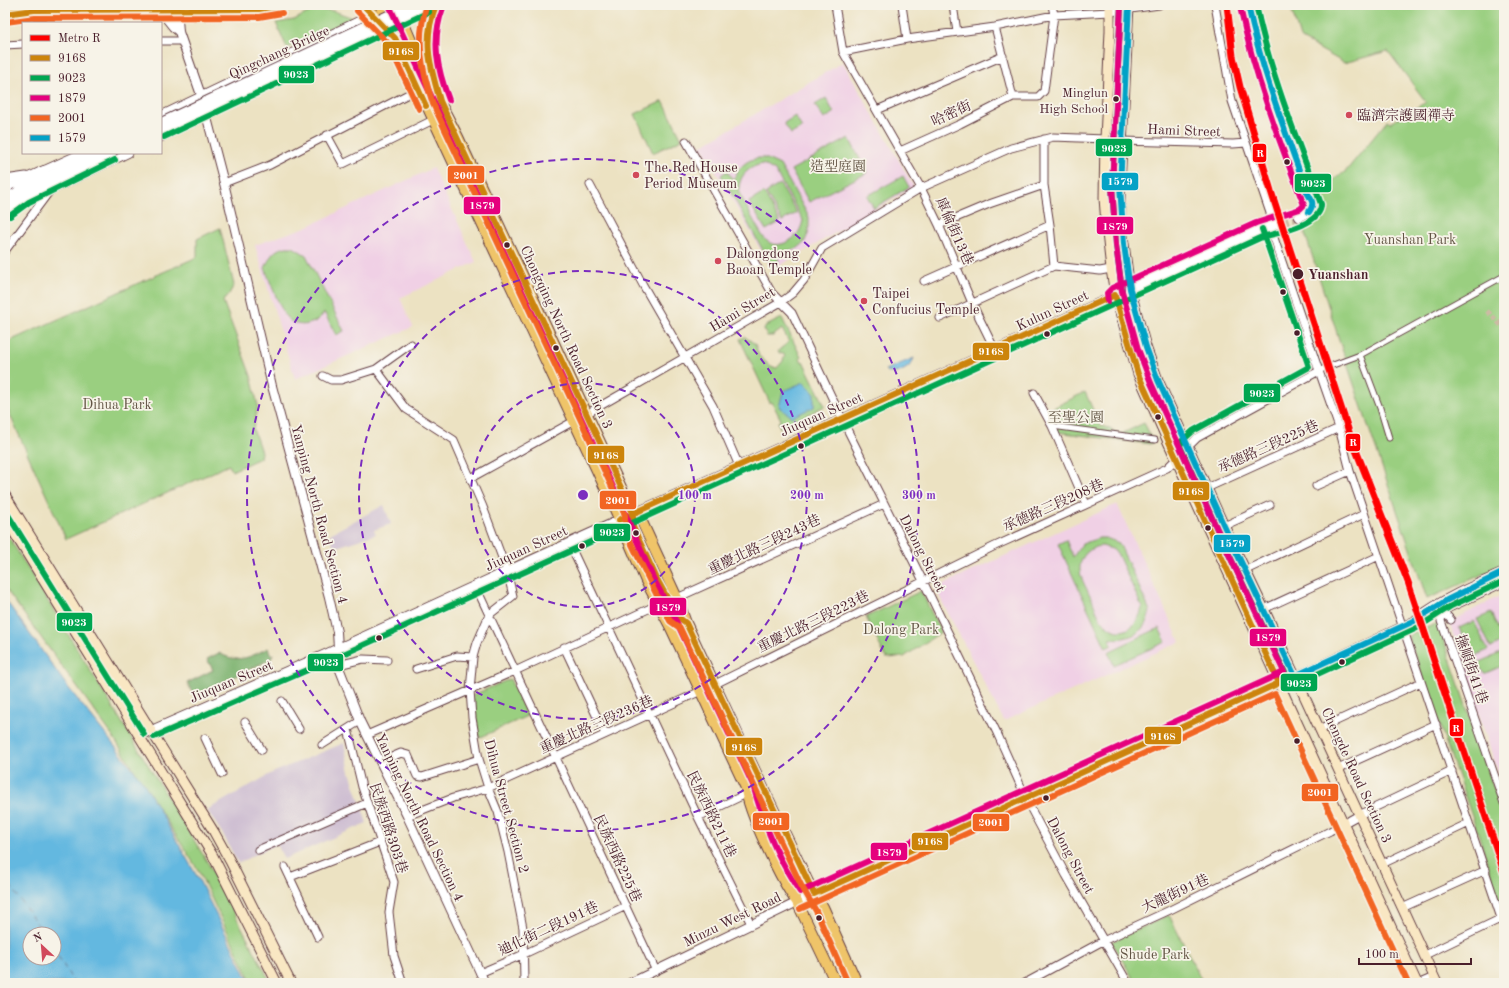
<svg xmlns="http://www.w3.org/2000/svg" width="1509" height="988" font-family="'Old Standard TT','Noto Serif TC',serif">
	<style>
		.built { fill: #f0d0e5 }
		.industrial { fill: #cebed2 }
		.green { fill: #9acf80; stroke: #727756; fill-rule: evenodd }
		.forest { fill: #7bb26e; stroke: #62684c }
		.water { fill: #64b8e0; stroke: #576c86; fill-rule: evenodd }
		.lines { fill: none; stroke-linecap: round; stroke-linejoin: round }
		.ferry { stroke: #53556a; stroke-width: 1; stroke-dasharray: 5 4; stroke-linecap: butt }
		.pedestrian-tunnel { stroke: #ccbba4; stroke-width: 5; stroke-dasharray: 5 2.5; stroke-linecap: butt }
		.tertiary-tunnel { stroke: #ccbba4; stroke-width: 8; stroke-dasharray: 8 4; stroke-linecap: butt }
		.pedestrian-casing { stroke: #623c42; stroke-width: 7 }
		.minor-casing { stroke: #623c42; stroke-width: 9 }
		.tertiary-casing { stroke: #623c42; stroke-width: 10 }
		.secondary-casing { stroke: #623c42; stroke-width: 11 }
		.primary-casing { stroke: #623c42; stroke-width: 12 }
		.motorway-casing { stroke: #623c42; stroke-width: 14 }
		.pedestrian { stroke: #fff; stroke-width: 5 }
		.minor { stroke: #fff; stroke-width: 7 }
		.tertiary { stroke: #fff; stroke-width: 8 }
		.secondary { stroke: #f9e7c3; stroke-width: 9 }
		.primary { stroke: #efc469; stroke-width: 10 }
		.motorway { stroke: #efc469; stroke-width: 12 }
		.tertiary-bridge-casing { stroke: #623c42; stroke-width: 10; stroke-linecap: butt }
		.motorway-bridge-casing { stroke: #623c42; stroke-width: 14; stroke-linecap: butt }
		.tertiary-bridge { stroke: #fff; stroke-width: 8 }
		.motorway-bridge { stroke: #efc469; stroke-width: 12 }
		.bus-1-casing { stroke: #f7f3e8; stroke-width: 9 }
		.bus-2-casing { stroke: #f7f3e8; stroke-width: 9 }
		.bus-3-casing { stroke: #f7f3e8; stroke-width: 9 }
		.bus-4-casing { stroke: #f7f3e8; stroke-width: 9 }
		.bus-5-casing { stroke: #f7f3e8; stroke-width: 9 }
		.bus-1 { stroke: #cc840b; stroke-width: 6 }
		.bus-2 { stroke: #00a651; stroke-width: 6 }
		.bus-3 { stroke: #e5007d; stroke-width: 6 }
		.bus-4 { stroke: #f26522; stroke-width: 6 }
		.bus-5 { stroke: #04a2c6; stroke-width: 6 }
		.metro-1-casing { stroke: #f7f3e8; stroke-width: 10 }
		.metro-1 { stroke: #f00; stroke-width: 7 }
		.ring { fill: none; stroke: #7b2cbf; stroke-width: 2; stroke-dasharray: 7 5 }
		.bus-dot { fill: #4a1f2b; stroke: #f7f3e8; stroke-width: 1.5 }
		.poi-dot { fill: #d1495b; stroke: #f7f3e8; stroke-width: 1.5 }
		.labels { text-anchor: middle; stroke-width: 3.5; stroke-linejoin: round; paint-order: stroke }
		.bus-label { font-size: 13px; fill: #4a1f2b; stroke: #f7f3e8; text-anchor: end }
		.street-label { font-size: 14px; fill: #4a1f2b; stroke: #f7f3e8 }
		.poi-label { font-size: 14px; fill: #4a1f2b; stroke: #f7f3e8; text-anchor: start }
		.park-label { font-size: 14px; fill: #625444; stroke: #f7f3e8 }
		.stop-label { font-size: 14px; font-weight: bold; fill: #4a1f2b; stroke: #f7f3e8; text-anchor: start }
		.centre { fill: #7b2cbf; stroke: #f7f3e8; stroke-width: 2 }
		.ring-label { font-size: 12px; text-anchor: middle; font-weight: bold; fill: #7b2cbf; stroke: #f7f3e8; stroke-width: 3.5; stroke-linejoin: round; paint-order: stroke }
		.line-badge { stroke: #f7f3e8; stroke-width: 1.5 }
		.badge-label { font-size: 11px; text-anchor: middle; font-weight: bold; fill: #fff }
	</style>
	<rect width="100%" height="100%" fill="#f7f3e8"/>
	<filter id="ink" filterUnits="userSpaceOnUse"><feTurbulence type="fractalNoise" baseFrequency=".025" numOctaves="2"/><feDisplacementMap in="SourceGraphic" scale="8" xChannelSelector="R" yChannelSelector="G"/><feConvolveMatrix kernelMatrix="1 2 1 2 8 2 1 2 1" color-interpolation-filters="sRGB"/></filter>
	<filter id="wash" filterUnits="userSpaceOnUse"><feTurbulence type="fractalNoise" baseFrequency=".012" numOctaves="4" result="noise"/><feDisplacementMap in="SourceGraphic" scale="16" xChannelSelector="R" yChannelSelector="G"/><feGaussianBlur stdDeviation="0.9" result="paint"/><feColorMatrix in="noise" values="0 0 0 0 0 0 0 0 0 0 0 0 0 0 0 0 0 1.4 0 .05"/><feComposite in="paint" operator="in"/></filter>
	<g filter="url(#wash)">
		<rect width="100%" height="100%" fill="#ece2c2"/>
		<!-- built -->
		<path class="built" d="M843 62 914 187 772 270 701 146Z
			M433 168 476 262 400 298 413 327 295 379 255 245 306 227Z
			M1117 504 1180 642 1004 721 935 588Z
			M1504 594V791L1449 622Z"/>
		<!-- industrial -->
		<path class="industrial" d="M384 505 391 524 374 530 376 534 334 548 330 534Z
			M344 743 350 772 367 823 284 859 277 844 238 863 224 836 207 810 272 773Z"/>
		<!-- green -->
		<path class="green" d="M1290 5H1504V565L1427 599 1343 352 1302 224 1317 218 1321 209 1320 189 1346 171 1387 121 1390 123 1426 102 1388 51 1344 63 1300 38Z
			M315 9 334 11 353 18 287 48 276 23 294 20Z
			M826 98 834 113 824 119 815 105Z
			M663 101 682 139 653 153 635 114Z
			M795 116 802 128 791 134 784 123Z
			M849 138 867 173 809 202 791 170Z
			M759 158H765L780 165 809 217V232L804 243 798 248 792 250 780 252 773 250 779 261 771 265 721 175 727 171 733 180C739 167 745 160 759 158ZM763 164 775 171 803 220C801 230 797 237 787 242 781 245 773 246 767 241 761 237 744 201 739 193 738 177 747 167 763 164Z
			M903 176 909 187 874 208 867 196Z
			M780 184 797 213 782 221 766 193Z
			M764 193 780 222 766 230 749 202Z
			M220 228 234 285 229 294 223 301 251 376 258 406 253 429 261 452 260 458 232 471 229 465 66 539 5 404V343L197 257V239Z
			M286 247H293L306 255 344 331 336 335 324 312C321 319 316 322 308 324 301 326 294 324 288 319 282 314 268 277 265 268 270 257 273 249 286 247Z
			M782 318 801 357 800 358 802 362 803 361 825 406 780 428 778 422 781 420 772 402 770 403 740 339 745 337 755 344 759 356 771 367 777 368 783 361 785 355 778 352 780 349 789 342 782 329 773 336H767L764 330 766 326Z
			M1085 392 1100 425 1121 434 1144 423 1154 442 1150 444 1057 432 1047 411Z
			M5 531 208 863 271 983H252L198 870 112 735 5 588Z
			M1099 538H1106L1119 543 1150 611C1145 634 1131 639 1109 639L1112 645 1106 648 1058 544 1066 540 1073 557 1082 544ZM1102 546 1112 549 1117 553 1142 607C1139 626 1121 640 1105 624 1098 618 1095 607 1092 599 1088 591 1081 580 1080 571 1079 557 1089 547 1102 546Z
			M921 591 941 632 904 657 886 658 866 617Z
			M1491 613 1504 641 1491 648 1477 619Z
			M1474 621 1488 650 1473 657 1459 628Z
			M1438 623 1504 818V917L1479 836 1408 636Z
			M1159 628 1166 642 1114 665 1108 652Z
			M1503 652 1504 655V665L1484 674 1478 663Z
			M510 679 527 716 479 738 473 695Z
			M1169 915 1203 983H1136L1111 942Z"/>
		<!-- forest -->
		<path class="forest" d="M268 648 271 655 273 654 271 659 194 696 187 683 213 670 207 659 219 653C238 664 250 657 268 648Z"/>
		<!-- water -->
		<path class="water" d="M914 358 911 365C903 371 894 377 885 370Z
			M804 382 814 393V407L792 417 779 407 783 391Z
			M5 599 67 686 144 783 199 880 250 983H5ZM30 934H54V958H30Z"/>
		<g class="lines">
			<!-- ferry -->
			<path class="ferry" d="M5 878 44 934
				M54 949 74 983"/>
		</g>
	</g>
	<g filter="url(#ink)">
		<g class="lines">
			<!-- pedestrian-tunnel -->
			<path class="pedestrian-tunnel" d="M1487 311 1504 328"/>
			<!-- tertiary-tunnel -->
			<path class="tertiary-tunnel" d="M1281 223 1299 217"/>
			<!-- pedestrian casing -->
			<g class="pedestrian-casing">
				<path id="pedestrian" d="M1360 355 1380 408 1389 438
					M1319 371 1325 368 1360 355 1504 276
					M1052 426 1155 440"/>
			</g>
			<!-- minor casing -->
			<g class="minor-casing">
				<path id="minor" d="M835 5 843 52 921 188 939 225 972 303 995 350
					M902 5 907 39
					M953 5 957 32
					M1215 5 1232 101 1270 213V226L1319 371 1339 428 1350 471 1504 927
					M1248 5 1252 24 1273 94 1296 162 1307 192 1313 203V206L1309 212
					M995 27 1013 97
					M161 41H182
					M5 45 23 44
					M843 52 907 39 995 27 1054 15 1110 12 1159 5
					M877 110 1003 56
					M161 115 366 17
					M327 135 343 164 433 120
					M161 138 381 34 393 42
					M1044 139V185L1050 225 1054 266
					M686 141 772 293 792 313 842 419 923 581 997 733 1031 809 1066 875 1128 983
					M1122 141 1233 144 1246 143
					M900 151 960 124 1013 97H1038L1044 91 1054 15 1052 5
					M39 172 81 153
					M5 179 26 176
					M224 183 270 165 418 89
					M590 185 643 285 713 406 739 466
					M939 225 989 204 1044 185
					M5 251 49 192 129 153
					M924 281 1050 225
					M940 318 1054 266 1100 271 1111 269
					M376 369 411 344
					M323 376 331 380H341L376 369 406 409 454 440 483 507 507 571 513 596 489 615 477 643 473 657 470 690 472 718 479 759 488 788 498 812 508 852 523 928 524 983
					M1034 393 1052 426 1086 504
					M471 478 574 421 781 302 793 293 804 280 822 248 921 188 1011 148 1053 137 1105 139
					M1316 486 1350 471
					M1207 488 1339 428
					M1224 526 1270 505
					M569 543 698 817 751 924
					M1246 570 1364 514
					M475 585 656 971
					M677 598 884 504
					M1264 609 1379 556
					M1443 611 1441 621 1504 803
					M1443 611 1451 620
					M564 647 605 734
					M338 665 363 659 387 660
					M416 669 457 656 473 657
					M282 701 299 729
					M245 722 262 750
					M348 729 362 787 394 882 389 912 394 956 403 983
					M1319 729 1421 682
					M367 735 515 671 659 604
					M205 738 222 774
					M322 745 360 721
					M380 762 401 753 408 755 417 776 422 777 479 759
					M1338 769 1436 724
					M407 816 453 798 488 788 701 691 995 546 1167 468 1197 438 1319 371
					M698 817 746 794
					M258 850 367 803
					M1382 864 1469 823
					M285 867 318 937
					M290 877 380 842
					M1402 908 1486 870
					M1425 955 1502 918
					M480 973 524 954 626 906
					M1025 983 1103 941 1170 910 1330 831 1359 815 1452 771
					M1420 983 1434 977"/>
			</g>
			<!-- tertiary casing -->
			<g class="tertiary-casing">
				<path id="tertiary" d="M157 7 173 27 179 32
					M171 8C177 16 179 22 179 32L201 95 224 183 272 386 329 597 337 632 338 648V665L351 698 360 721 407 816 485 983
					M5 197 9 186 44 170
					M5 201 20 189 95 153
					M17 204 49 192
					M5 210 25 195 112 153
					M1299 217 1309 212
					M1417 618C1443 598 1474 585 1504 572
					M140 736 156 728 323 655 502 573 1259 230 1281 223
					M630 983 814 894 840 883 933 841 1235 702 1310 670 1414 621 1433 615 1504 582"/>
			</g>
			<!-- secondary casing -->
			<g class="secondary-casing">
				<path id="secondary" d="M1110 5V31L1105 139 1104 198 1106 224 1111 269 1115 295 1138 374 1168 442 1417 983
					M1129 5 1120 186 1121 221 1130 289 1146 347 1158 380 1224 526 1264 609 1437 983
					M5 495 214 832 230 861 291 983
					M5 518 213 856 277 983"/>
			</g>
			<!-- primary casing -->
			<g class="primary-casing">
				<path id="primary" d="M380 5 614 507 646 581 671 628 746 788C747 810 783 884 797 902L836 983
					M396 5 425 74 458 137 633 513 642 522 677 598 686 623 738 735 808 882 823 907 857 983"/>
			</g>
			<!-- motorway casing -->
			<g class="motorway-casing">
				<path id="motorway" d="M363 5 395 38
					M436 5C420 39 431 67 440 101"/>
			</g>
			<!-- pedestrian -->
			<use href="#pedestrian" class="pedestrian"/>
			<!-- minor -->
			<use href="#minor" class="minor"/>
			<!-- tertiary -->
			<use href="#tertiary" class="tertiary"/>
			<!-- secondary -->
			<use href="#secondary" class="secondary"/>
			<!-- primary -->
			<use href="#primary" class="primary"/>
			<!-- motorway -->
			<use href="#motorway" class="motorway"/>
			<!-- tertiary-bridge casing -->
			<g class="tertiary-bridge-casing">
				<path id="tertiary-bridge" d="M161 122 409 5
					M161 130 426 5"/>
			</g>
			<!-- motorway-bridge casing -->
			<g class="motorway-bridge-casing">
				<path id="motorway-bridge" d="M34 10 259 9 281 5
					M5 16 31 5"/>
			</g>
			<!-- tertiary-bridge -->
			<use href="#tertiary-bridge" class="tertiary-bridge"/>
			<!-- motorway-bridge -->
			<use href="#motorway-bridge" class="motorway-bridge"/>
			<!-- bus-1 casing -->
			<g class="bus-1-casing">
				<path id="bus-1" d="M363 5 395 38 426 106
					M436 5C422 41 430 65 440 101L633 513V527L658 581 677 616 686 623 814 894
					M5 14 34 10 259 9 281 5
					M1115 295 1138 374 1279 683
					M619 520 1115 295
					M814 894 1279 683"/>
			</g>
			<!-- bus-2 casing -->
			<g class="bus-2-casing">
				<path id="bus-2" d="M1121 5 1112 186 1116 245 1122 290
					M164 137 429 12
					M10 216 29 202 115 160
					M1262 229 1309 367 1193 431 1182 441 1180 446 1217 529 1289 681 1293 684 1298 683 1417 628 1451 606 1504 581
					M5 510 144 734
					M154 737 326 662 1262 237C1277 233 1322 225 1321 204 1297 139 1270 73 1256 5"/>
			</g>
			<!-- bus-3 casing -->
			<g class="bus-3-casing">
				<path id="bus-3" d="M389 5 621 504 653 578 678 625 753 785C763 822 778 860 800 892L1284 672 1217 529 1151 383 1138 349 1122 291 1116 245 1112 186 1121 5
					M443 8C431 40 437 69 449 100
					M1108 302 1107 293 1112 288 1256 223 1300 209 1304 205C1279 141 1254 74 1240 7"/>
			</g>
			<!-- bus-4 casing -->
			<g class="bus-4-casing">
				<path id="bus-4" d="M427 5C415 38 422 71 433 104L625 515V530L651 584 670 621 680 628 801 885 816 911 848 983
					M357 11 388 43 419 109
					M6 22 35 18 259 17 282 13
					M800 909 1275 694 1408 983"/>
			</g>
			<!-- bus-5 casing -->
			<g class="bus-5-casing">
				<path id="bus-5" d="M1129 5 1120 186 1124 244 1130 289 1146 347 1158 380 1224 526 1295 676
					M1248 5C1261 69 1285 131 1307 192 1312 201 1315 203 1309 212
					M1295 676 1414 621 1447 600 1504 572"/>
			</g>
			<!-- bus-1 -->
			<use href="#bus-1" class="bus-1"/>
			<!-- bus-2 -->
			<use href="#bus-2" class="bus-2"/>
			<!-- bus-3 -->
			<use href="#bus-3" class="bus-3"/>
			<!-- bus-4 -->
			<use href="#bus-4" class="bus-4"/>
			<!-- bus-5 -->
			<use href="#bus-5" class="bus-5"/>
			<!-- metro-1 casing -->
			<g class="metro-1-casing">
				<path id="metro-1" d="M1227 5 1233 56 1240 87 1271 191 1350 435 1408 582 1504 872"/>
			</g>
			<!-- metro-1 -->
			<use href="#metro-1" class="metro-1"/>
		</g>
	</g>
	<!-- distance rings -->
	<g class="ring">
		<circle cx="583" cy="495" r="112"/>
		<circle cx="583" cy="495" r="224"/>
		<circle cx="583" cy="495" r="336"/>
	</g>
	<!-- markers -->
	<g class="bus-dot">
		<circle cx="1116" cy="99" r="3.5"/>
		<circle cx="1287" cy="162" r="3.5"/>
		<circle cx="507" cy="245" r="3.5"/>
		<circle cx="1298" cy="274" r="6"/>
		<circle cx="1283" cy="292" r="3.5"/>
		<circle cx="1297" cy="333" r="3.5"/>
		<circle cx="1047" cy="334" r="3.5"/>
		<circle cx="556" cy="348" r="3.5"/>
		<circle cx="1158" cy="417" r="3.5"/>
		<circle cx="801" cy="446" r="3.5"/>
		<circle cx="1208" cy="528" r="3.5"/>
		<circle cx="636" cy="533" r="3.5"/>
		<circle cx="582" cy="546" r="3.5"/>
		<circle cx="379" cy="638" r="3.5"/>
		<circle cx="1342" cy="662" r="3.5"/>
		<circle cx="1297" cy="741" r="3.5"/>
		<circle cx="1046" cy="798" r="3.5"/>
		<circle cx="819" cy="918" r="3.5"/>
	</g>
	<g class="poi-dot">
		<circle cx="1349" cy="115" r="4"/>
		<circle cx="636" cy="175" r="4"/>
		<circle cx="718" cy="261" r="4"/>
		<circle cx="864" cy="301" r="4"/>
	</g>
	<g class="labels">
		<!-- bus labels -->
		<g class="bus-label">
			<text x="1108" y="97">Minglun<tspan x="1108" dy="16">High School</tspan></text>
		</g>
		<!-- street labels -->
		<g class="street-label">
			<text transform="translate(279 52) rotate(-25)" y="5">Qingchang Bridge</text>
			<text transform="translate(951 113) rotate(-25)" y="5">哈密街</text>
			<text transform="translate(1184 130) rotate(2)" y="5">Hami Street</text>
			<text transform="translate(955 231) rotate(66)" y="5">庫倫街13巷</text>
			<text transform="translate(742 309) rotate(-31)" y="5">Hami Street</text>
			<text transform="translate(1052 310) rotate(-25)" y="5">Kulun Street</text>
			<text transform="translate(567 337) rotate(65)" y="5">Chongqing North Road Section 3</text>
			<text transform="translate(821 414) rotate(-24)" y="5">Jiuquan Street</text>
			<text transform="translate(1268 446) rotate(-24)" y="5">承德路三段225巷</text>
			<text transform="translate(1053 505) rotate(-24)" y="5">承德路三段208巷</text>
			<text transform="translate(320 514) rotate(75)" y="5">Yanping North Road Section 4</text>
			<text transform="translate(764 544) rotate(-25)" y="5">重慶北路三段243巷</text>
			<text transform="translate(526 548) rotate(-25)" y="5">Jiuquan Street</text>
			<text transform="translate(923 553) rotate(63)" y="5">Dalong Street</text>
			<text transform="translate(813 621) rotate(-26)" y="5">重慶北路三段223巷</text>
			<text transform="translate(1472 669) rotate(71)" y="5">撫順街41巷</text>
			<text transform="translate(231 681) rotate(-23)" y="5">Jiuquan Street</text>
			<text transform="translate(596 724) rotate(-24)" y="5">重慶北路三段236巷</text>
			<text transform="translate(1357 775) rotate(65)" y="5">Chengde Road Section 3</text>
			<text transform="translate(507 806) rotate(75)" y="5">Dihua Street Section 2</text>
			<text transform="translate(712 814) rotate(64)" y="5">民族西路211巷</text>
			<text transform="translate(420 817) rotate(64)" y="5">Yanping North Road Section 4</text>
			<text transform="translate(389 828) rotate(72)" y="5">民族西路303巷</text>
			<text transform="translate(1071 855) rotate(62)" y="5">Dalong Street</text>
			<text transform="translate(618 858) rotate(65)" y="5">民族西路225巷</text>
			<text transform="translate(1175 893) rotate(-25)" y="5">大龍街91巷</text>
			<text transform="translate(732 919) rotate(-26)" y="5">Minzu West Road</text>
			<text transform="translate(548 928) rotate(-25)" y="5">迪化街二段191巷</text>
		</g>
		<!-- poi labels -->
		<g class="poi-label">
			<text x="1357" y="120">臨濟宗護國禪寺</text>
			<text x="644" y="172">The Red House<tspan x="644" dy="16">Period Museum</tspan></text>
			<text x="726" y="258">Dalongdong<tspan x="726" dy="16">Baoan Temple</tspan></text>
			<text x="872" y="298">Taipei<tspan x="872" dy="16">Confucius Temple</tspan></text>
		</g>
		<!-- park labels -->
		<g class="park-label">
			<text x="838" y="171">造型庭園</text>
			<text x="1410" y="244">Yuanshan Park</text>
			<text x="117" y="409">Dihua Park</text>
			<text x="1076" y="422">至聖公園</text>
			<text x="901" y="634">Dalong Park</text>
			<text x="1155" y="959">Shude Park</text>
		</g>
		<!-- stop labels -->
		<g class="stop-label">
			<text x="1308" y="279">Yuanshan</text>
		</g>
	</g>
	<circle cx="583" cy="495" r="6" class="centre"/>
	<g class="ring-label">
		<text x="695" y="499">100 m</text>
		<text x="807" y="499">200 m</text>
		<text x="919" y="499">300 m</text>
	</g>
	<g class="line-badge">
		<rect x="382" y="41" width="38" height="20" rx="4" fill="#cc840b"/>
		<rect x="278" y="65" width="37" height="19" rx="4" fill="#00a651"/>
		<rect x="1095" y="138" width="38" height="19" rx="4" fill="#00a651"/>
		<rect x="1252" y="143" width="15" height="20" rx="4" fill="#f00"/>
		<rect x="447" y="165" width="38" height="19" rx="4" fill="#f26522"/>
		<rect x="1101" y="172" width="38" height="19" rx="4" fill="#04a2c6"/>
		<rect x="1294" y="173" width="38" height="20" rx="4" fill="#00a651"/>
		<rect x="463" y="196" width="38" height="19" rx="4" fill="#e5007d"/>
		<rect x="1096" y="216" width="38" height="19" rx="4" fill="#e5007d"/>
		<rect x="972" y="342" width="38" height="19" rx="4" fill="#cc840b"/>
		<rect x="1243" y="383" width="38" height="20" rx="4" fill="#00a651"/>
		<rect x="1345" y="433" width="16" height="19" rx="4" fill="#f00"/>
		<rect x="587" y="445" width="38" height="19" rx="4" fill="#cc840b"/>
		<rect x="1172" y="481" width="38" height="20" rx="4" fill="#cc840b"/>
		<rect x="599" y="490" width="38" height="20" rx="4" fill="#f26522"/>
		<rect x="593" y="523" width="38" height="19" rx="4" fill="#00a651"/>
		<rect x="1213" y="534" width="38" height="19" rx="4" fill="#04a2c6"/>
		<rect x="649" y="597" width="38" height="19" rx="4" fill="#e5007d"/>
		<rect x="56" y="612" width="37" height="20" rx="4" fill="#00a651"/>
		<rect x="1249" y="628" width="38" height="19" rx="4" fill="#e5007d"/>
		<rect x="307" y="653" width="37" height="19" rx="4" fill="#00a651"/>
		<rect x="1280" y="673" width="38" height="19" rx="4" fill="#00a651"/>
		<rect x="1449" y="718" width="15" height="19" rx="4" fill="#f00"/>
		<rect x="1144" y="726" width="38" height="19" rx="4" fill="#cc840b"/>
		<rect x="725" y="737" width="38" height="19" rx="4" fill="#cc840b"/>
		<rect x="1301" y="783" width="38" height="19" rx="4" fill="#f26522"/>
		<rect x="752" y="812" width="38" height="19" rx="4" fill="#f26522"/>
		<rect x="972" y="813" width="38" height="19" rx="4" fill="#f26522"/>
		<rect x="911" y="832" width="38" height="19" rx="4" fill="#cc840b"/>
		<rect x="870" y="842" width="38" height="19" rx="4" fill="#e5007d"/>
	</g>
	<g class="badge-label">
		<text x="401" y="55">9168</text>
		<text x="296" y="78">9023</text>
		<text x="1114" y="152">9023</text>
		<text x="1260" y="157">R</text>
		<text x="466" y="179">2001</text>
		<text x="1120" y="185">1579</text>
		<text x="1313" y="187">9023</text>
		<text x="482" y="209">1879</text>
		<text x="1115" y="230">1879</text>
		<text x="991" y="355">9168</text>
		<text x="1262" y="397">9023</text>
		<text x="1353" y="446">R</text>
		<text x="606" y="459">9168</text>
		<text x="1191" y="495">9168</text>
		<text x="618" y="504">2001</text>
		<text x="612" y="536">9023</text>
		<text x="1232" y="547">1579</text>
		<text x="668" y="611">1879</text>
		<text x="74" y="626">9023</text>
		<text x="1268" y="641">1879</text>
		<text x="326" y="666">9023</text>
		<text x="1299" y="687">9023</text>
		<text x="1456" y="732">R</text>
		<text x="1163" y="740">9168</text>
		<text x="744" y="751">9168</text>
		<text x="1320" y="796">2001</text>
		<text x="771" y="825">2001</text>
		<text x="991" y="826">2001</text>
		<text x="930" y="845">9168</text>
		<text x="889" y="856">1879</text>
	</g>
	<!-- margin -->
	<rect width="1509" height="988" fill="none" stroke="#f7f3e8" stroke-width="20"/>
	<!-- legend -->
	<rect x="22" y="22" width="140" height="132" fill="#f7f3e8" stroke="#b29e9c"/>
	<rect x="30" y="35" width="20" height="6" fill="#ff0000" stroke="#b29e9c"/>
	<text x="58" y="42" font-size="12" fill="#4a1f2b">Metro R</text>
	<rect x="30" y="55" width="20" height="6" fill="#cc840b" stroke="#b29e9c"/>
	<text x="58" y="62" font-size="12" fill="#4a1f2b">9168</text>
	<rect x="30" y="75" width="20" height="6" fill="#00a651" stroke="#b29e9c"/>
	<text x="58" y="82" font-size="12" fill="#4a1f2b">9023</text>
	<rect x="30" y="95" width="20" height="6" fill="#e5007d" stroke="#b29e9c"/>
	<text x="58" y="102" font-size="12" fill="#4a1f2b">1879</text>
	<rect x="30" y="115" width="20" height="6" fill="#f26522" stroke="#b29e9c"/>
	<text x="58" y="122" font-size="12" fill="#4a1f2b">2001</text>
	<rect x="30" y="135" width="20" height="6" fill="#04a2c6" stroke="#b29e9c"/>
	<text x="58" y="142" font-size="12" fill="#4a1f2b">1579</text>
	<!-- north arrow -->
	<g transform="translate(42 946) rotate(334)"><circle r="19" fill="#f7f3e8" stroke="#b29e9c"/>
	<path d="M0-3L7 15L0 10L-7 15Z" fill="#d1495b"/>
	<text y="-6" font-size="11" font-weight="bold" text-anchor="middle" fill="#4a1f2b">N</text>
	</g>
	<!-- scale -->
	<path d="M1359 958v6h112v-6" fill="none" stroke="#4a1f2b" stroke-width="2"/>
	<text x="1365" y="958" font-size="12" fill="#4a1f2b" stroke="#f7f3e8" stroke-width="3" paint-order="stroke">100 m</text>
</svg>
